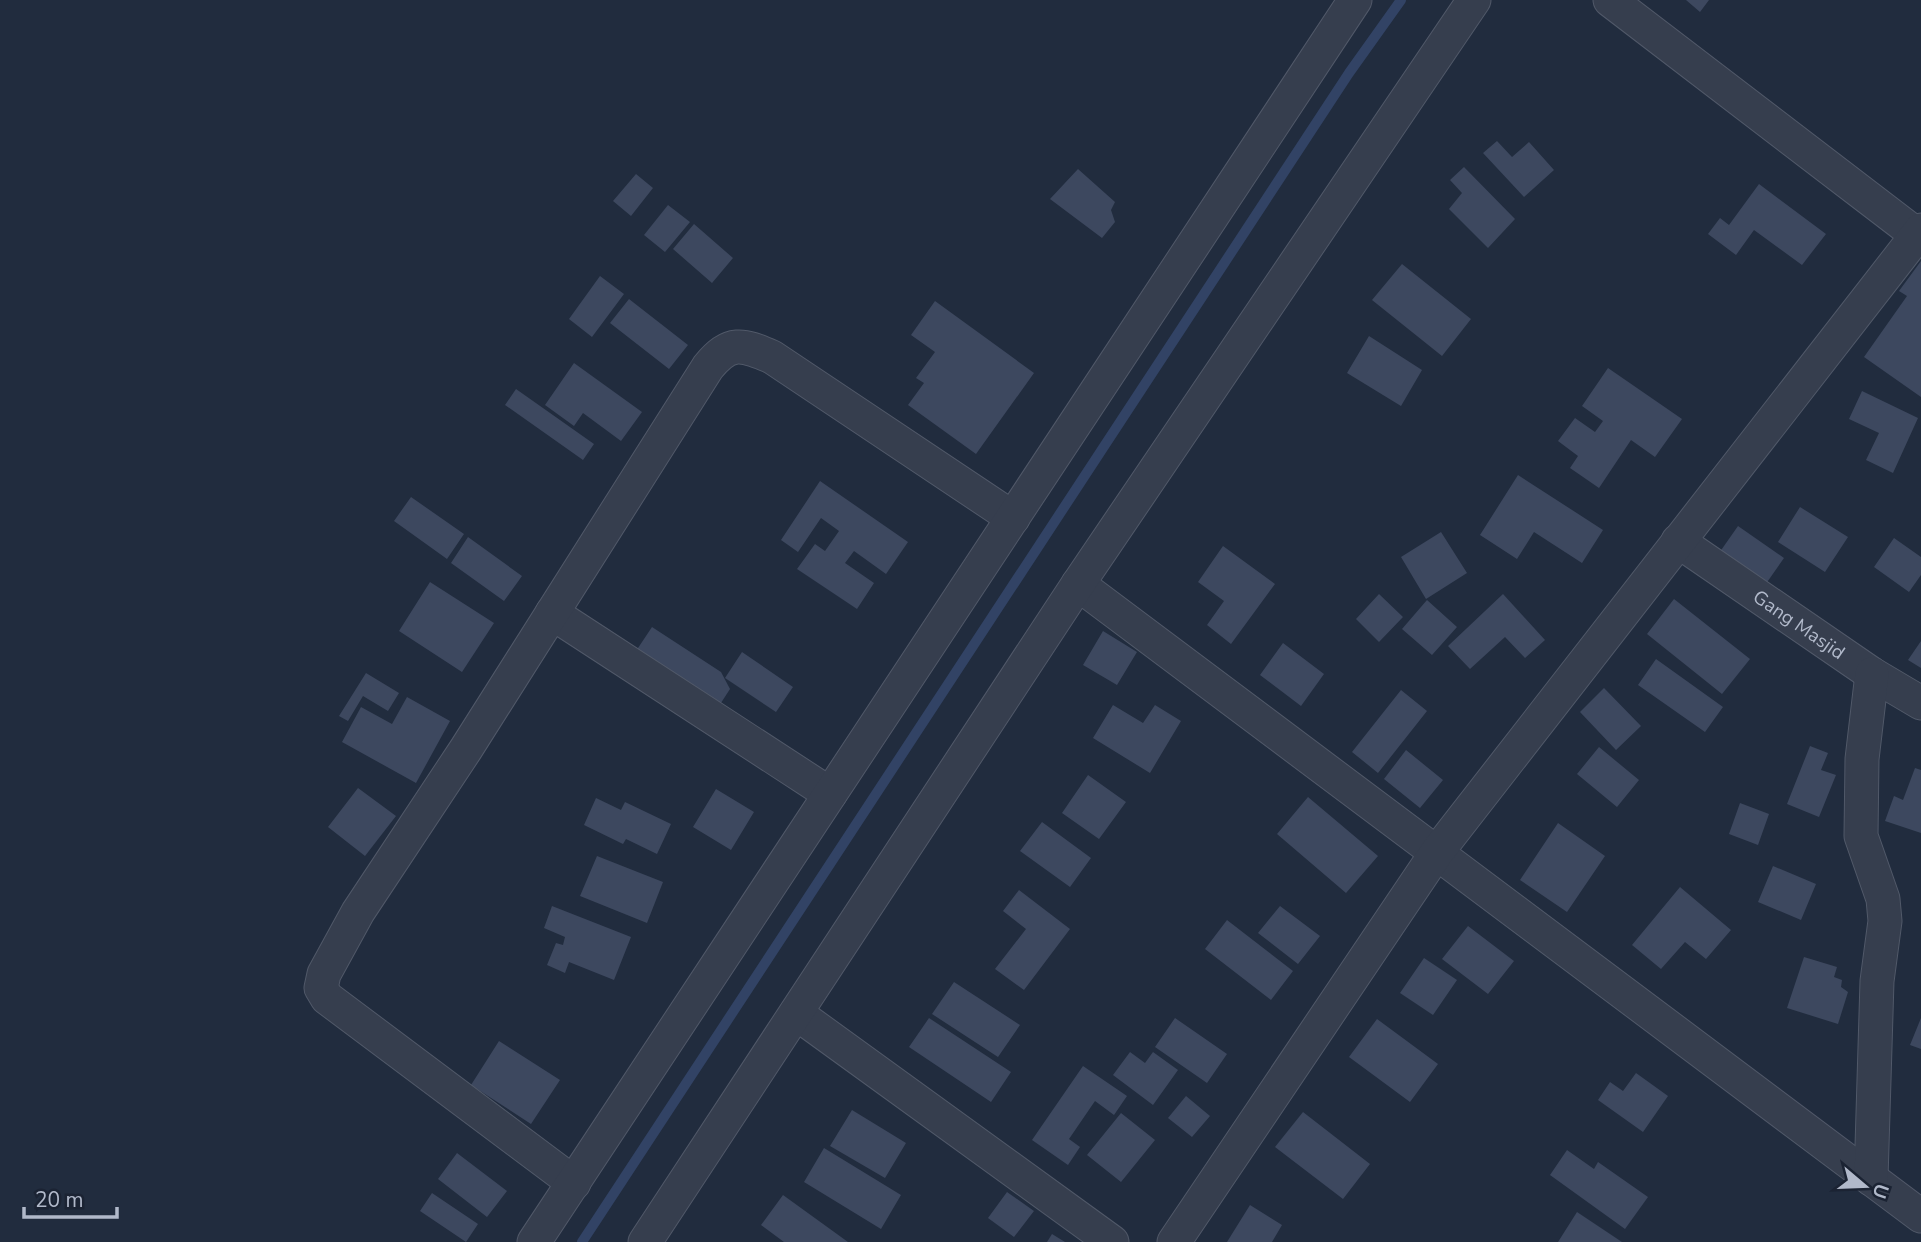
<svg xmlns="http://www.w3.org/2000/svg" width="1921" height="1242" font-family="'Nunito Sans',sans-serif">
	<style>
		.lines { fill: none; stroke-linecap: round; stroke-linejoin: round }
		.stream { stroke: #324365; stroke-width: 10 }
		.building { fill: #3d485f }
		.minor-casing { stroke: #515969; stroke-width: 35 }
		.minor { stroke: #363e4e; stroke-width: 33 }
		.labels { text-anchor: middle; stroke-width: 5; stroke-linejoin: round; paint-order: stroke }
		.street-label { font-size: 19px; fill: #b1b9ca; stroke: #1b2333 }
	</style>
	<rect width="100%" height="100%" fill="#212c3e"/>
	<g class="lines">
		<!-- stream -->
		<path class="stream" d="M582 1242 1349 73 1401 0"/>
	</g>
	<!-- building -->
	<path class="building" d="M1686 0H1709L1700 12Z
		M1497 141 1512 157 1529 142 1554 170 1524 197 1483 153Z
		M1464 167 1515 219 1488 248 1449 209 1462 193 1450 180Z
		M1078 169 1115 202 1111 210 1115 222 1102 238 1050 199Z
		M636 174 653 188 631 216 613 201Z
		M1759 184 1826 234 1802 265 1754 230 1736 255 1708 234 1720 218 1729 225Z
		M668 205 690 222 665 252 644 235Z
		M694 224 733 258 712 283 673 249Z
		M1921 261V397L1864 357 1907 296 1899 291Z
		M1402 264 1471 319 1442 356 1372 300Z
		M600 276 624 294 592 337 569 319Z
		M629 299 688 345 669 369 610 323Z
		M935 301 1034 373 976 454 908 405 924 383 916 378 935 352 911 335Z
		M1369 336 1422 370 1401 406 1347 373Z
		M574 363 642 412 621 441 583 413 574 426 545 405Z
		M1608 368 1682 419 1655 457 1631 440 1599 488 1570 468 1578 456 1558 441 1575 418 1595 432 1603 421 1582 406Z
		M516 389 594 444 583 460 505 405Z
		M1862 391 1918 418 1893 473 1866 460 1879 433 1849 419Z
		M1518 475 1603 530 1582 563 1534 532 1517 559 1480 535Z
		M820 481 908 542 886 574 854 551 845 563 874 583 857 609 797 569 815 544 825 551 839 531 821 518 798 552 781 540Z
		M411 497 464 534 447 559 394 521Z
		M1800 507 1848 537 1825 572 1778 542Z
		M1738 526 1784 558 1763 588 1717 556Z
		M1441 532 1467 573 1426 599 1401 557Z
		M468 537 522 576 504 601 451 563Z
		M1894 538 1921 557V575L1909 592 1874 567Z
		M1223 546 1275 584 1231 644 1207 625 1224 601 1198 582Z
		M430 582 494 623 462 672 399 631Z
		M1379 594 1403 617 1379 642 1356 619Z
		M1503 594 1545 640 1525 658 1505 637 1470 669 1448 646Z
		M1674 599 1750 659 1722 694 1647 634Z
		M1427 600 1457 627 1432 655 1402 629Z
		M652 627 721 672 730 689 719 706 636 651Z
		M1103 631 1137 652 1117 685 1083 665Z
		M1921 641V668L1908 660Z
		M1283 643 1324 674 1301 706 1260 675Z
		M742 652 793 687 776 712 725 678Z
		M1656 659 1723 707 1705 732 1638 685Z
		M366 673 399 693 388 711 363 696 348 721 339 716Z
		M1604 688 1641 726 1616 750 1580 712Z
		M1401 690 1427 711 1378 773 1352 752Z
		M407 697 450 721 416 783 342 742 361 707 392 724Z
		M1113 705 1143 723 1155 705 1181 721 1150 773 1093 738Z
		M1810 746 1828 753 1821 770 1836 775 1819 817 1787 804Z
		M1599 747 1639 780 1617 807 1577 774Z
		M1406 750 1443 780 1420 808 1384 779Z
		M1915 768 1921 770V833L1885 821 1894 796 1903 800Z
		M1088 775 1126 802 1099 839 1062 813Z
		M358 788 396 816 365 856 328 827Z
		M716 789 754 812 731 850 693 827Z
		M1308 797 1378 856 1346 893 1277 834Z
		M596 798 621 810 625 802 671 824 657 854 626 839 623 844 584 825Z
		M1740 803 1769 814 1758 845 1729 834Z
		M1042 822 1091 858 1070 887 1020 851Z
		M1558 823 1605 856 1567 912 1520 880Z
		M597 856 663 882 647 923 580 896Z
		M1773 866 1816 884 1801 920 1758 902Z
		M1680 887 1731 930 1706 959 1685 942 1661 969 1632 945Z
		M1019 890 1070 929 1024 990 995 969 1026 929 1003 911Z
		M552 906 631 937 614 980 569 962 565 973 547 965 556 943 563 945 565 937 544 928Z
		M1280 906 1320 936 1298 964 1258 933Z
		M1227 920 1293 971 1271 1000 1205 949Z
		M1468 926 1514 961 1488 994 1442 959Z
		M1804 957 1837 967 1834 977 1842 980 1841 987 1848 992 1838 1024 1787 1008Z
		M1424 958 1457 980 1433 1015 1400 993Z
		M954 982 1020 1025 998 1057 932 1014Z
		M929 1018 1011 1072 991 1102 909 1047Z
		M1175 1018 1227 1054 1207 1083 1155 1047Z
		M1921 1018V1049L1910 1045Z
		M1377 1019 1438 1064 1410 1102 1349 1057Z
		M499 1041 560 1080 531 1124 471 1085Z
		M1130 1052 1145 1063 1153 1052 1178 1070 1153 1105 1113 1075Z
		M1083 1066 1127 1096 1114 1115 1095 1101 1069 1139 1080 1147 1068 1165 1032 1140Z
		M1636 1073 1668 1096 1643 1132 1598 1100 1610 1082 1623 1091Z
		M1186 1096 1210 1116 1192 1137 1168 1118Z
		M852 1110 906 1143 885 1178 830 1146Z
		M1303 1112 1370 1164 1343 1199 1275 1147Z
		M1121 1113 1155 1140 1121 1182 1087 1155Z
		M824 1148 901 1195 881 1229 804 1182Z
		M1567 1150 1594 1169 1598 1162 1648 1197 1625 1229 1550 1175Z
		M457 1153 507 1191 487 1217 438 1179Z
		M1007 1192 1034 1211 1014 1237 988 1218Z
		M432 1193 478 1224 466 1242 420 1211Z
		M783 1195 848 1242H784L761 1225Z
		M1250 1205 1282 1225 1272 1242H1227Z
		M1577 1212 1622 1242H1558Z
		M1052 1234 1065 1242H1047Z"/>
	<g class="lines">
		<!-- minor casing -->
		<g class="minor-casing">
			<g id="minor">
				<path d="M1610 0 1917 235"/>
				<path id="s1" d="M1678 541 1872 674 1921 703"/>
				<path d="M1078 584 1921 1216"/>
				<path d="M552 613 830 794"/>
				<path d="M796 1013 1112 1242"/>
				<path d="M1871 1179 1877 981 1885 921 1883 899 1861 836 1862 759 1872 674"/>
				<path d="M574 1183 327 998 321 988 324 974 358 912 466 749 708 367C730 340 742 344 772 357L1013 518"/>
				<path d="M534 1242 1355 0"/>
				<path d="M645 1242 1078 584 1474 0"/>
				<path d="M1174 1242 1437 852 1921 230"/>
			</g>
		</g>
		<!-- minor -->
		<use href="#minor" class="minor"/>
	</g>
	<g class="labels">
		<!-- street labels -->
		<g class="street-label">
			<text dy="7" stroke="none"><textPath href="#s1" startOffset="147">Gang Masjid</textPath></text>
		</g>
	</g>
	<!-- north arrow -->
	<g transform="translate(1865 1186) rotate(109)" stroke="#1b2333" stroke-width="5" paint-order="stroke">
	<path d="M0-5L12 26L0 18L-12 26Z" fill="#b1b9ca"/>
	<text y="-10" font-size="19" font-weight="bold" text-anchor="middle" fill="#b1b9ca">U</text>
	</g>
	<!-- scale -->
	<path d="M24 1207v10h93v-10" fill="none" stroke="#b1b9ca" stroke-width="3.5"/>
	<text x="35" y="1207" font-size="21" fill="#b1b9ca" stroke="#1b2333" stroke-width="5" paint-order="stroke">20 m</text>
</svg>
